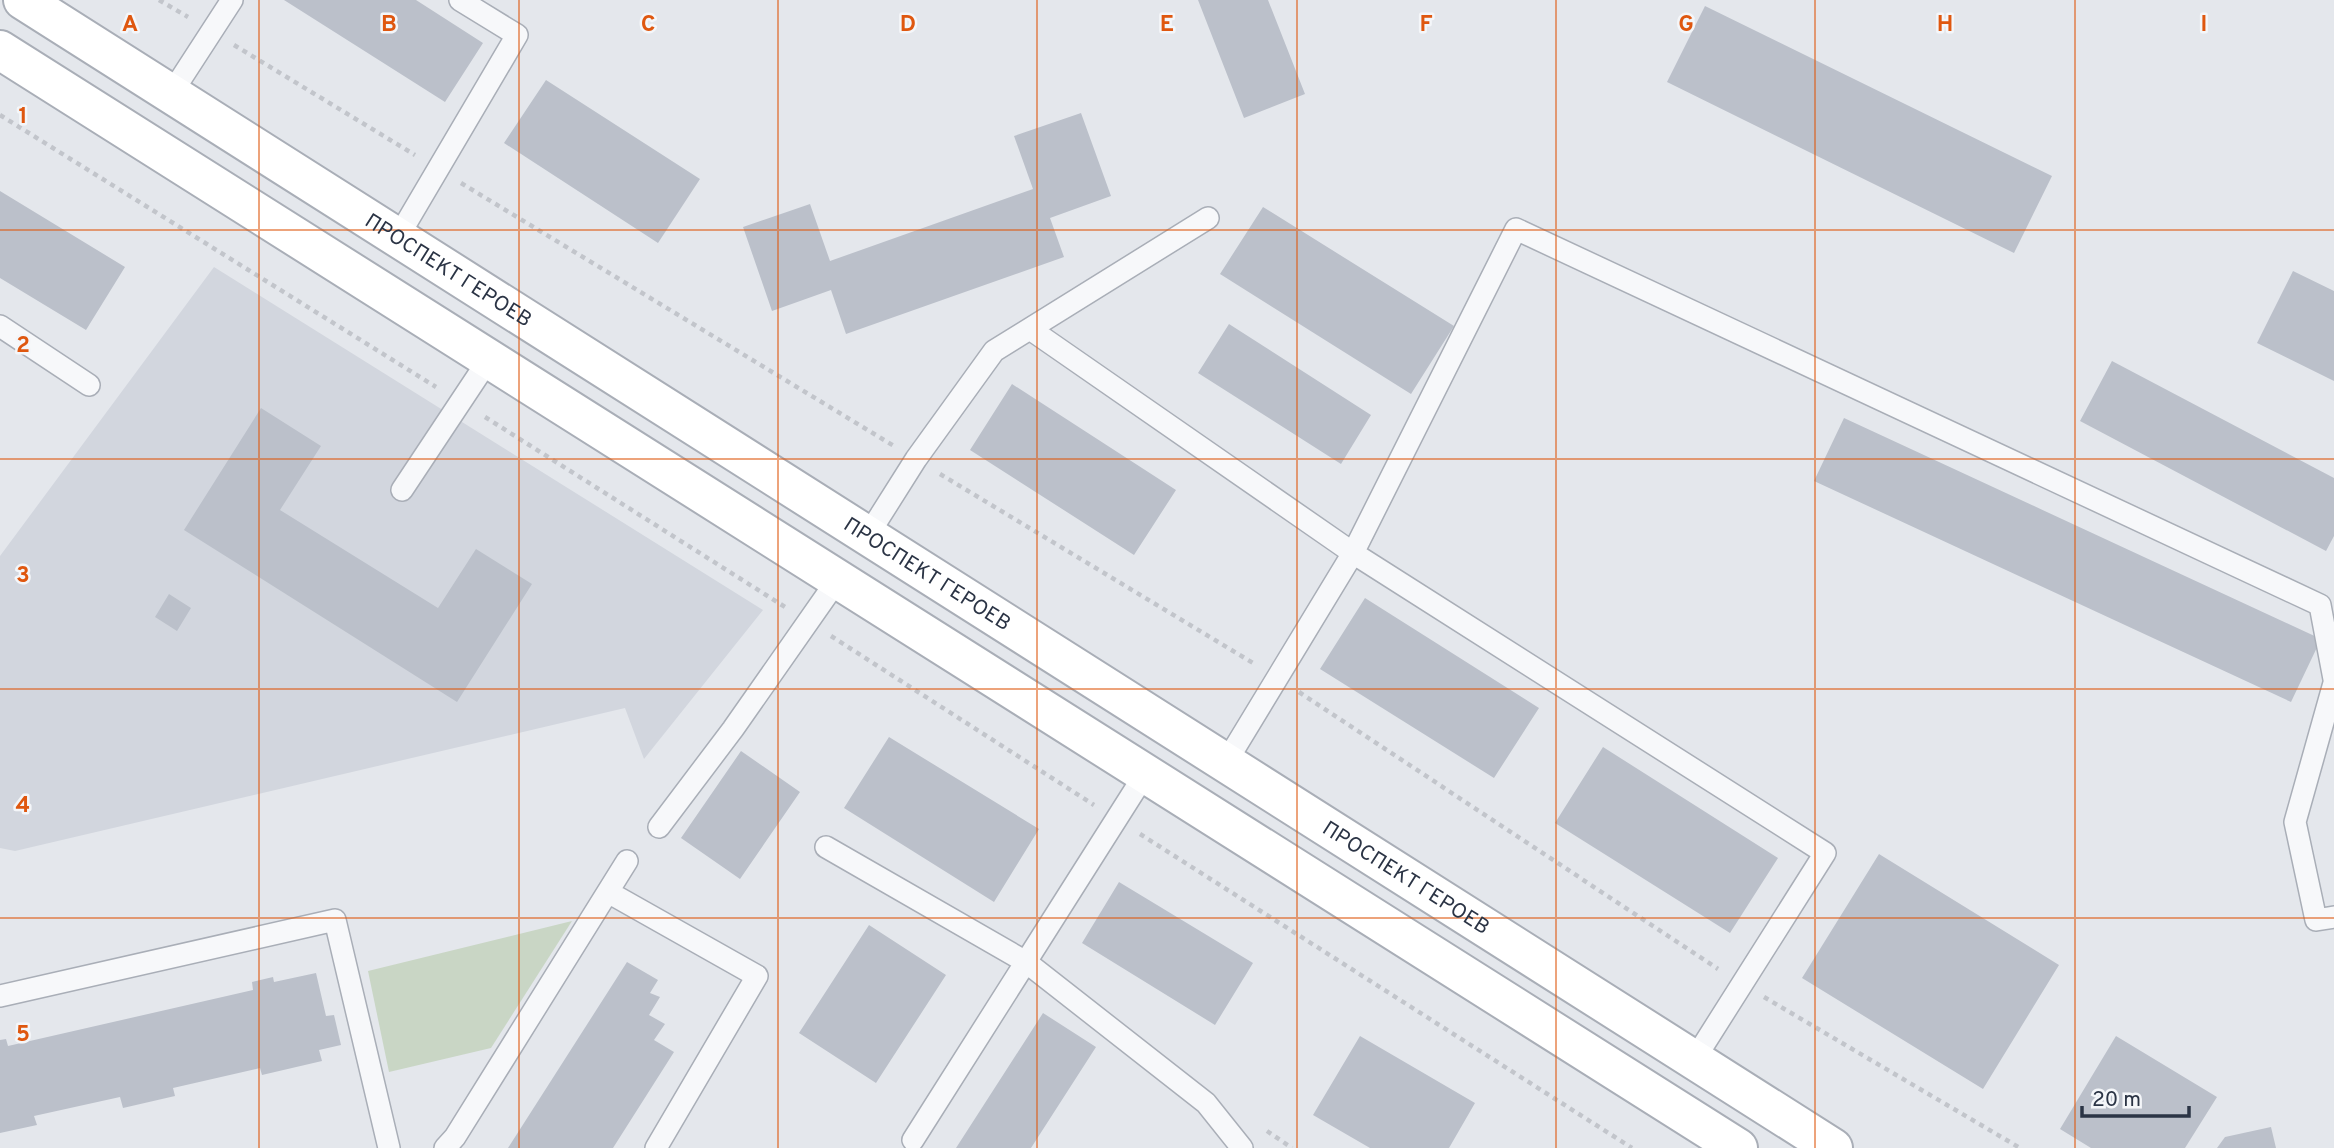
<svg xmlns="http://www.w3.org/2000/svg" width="2334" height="1148" font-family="Overpass,sans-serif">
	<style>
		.built { fill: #d2d6de }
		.green { fill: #c9d6c5 }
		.building { fill: #bbc0ca }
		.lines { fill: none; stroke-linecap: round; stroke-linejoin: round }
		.lane-casing { stroke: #a9aeb7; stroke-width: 24 }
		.secondary-casing { stroke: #a9aeb7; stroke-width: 42 }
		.path { stroke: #c2c5cb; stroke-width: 4.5; stroke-dasharray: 5 5; stroke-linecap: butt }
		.lane { stroke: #f7f8fa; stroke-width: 21 }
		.secondary { stroke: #fff; stroke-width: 38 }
		.grid { fill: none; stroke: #df570f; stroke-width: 2; stroke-opacity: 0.55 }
		.labels { text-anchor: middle; stroke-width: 5; stroke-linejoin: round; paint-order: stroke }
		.street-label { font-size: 21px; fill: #2b3445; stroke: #f4f6f9 }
		.grid-label { font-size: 23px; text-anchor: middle; font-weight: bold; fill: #df570f; stroke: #f4f6f9; stroke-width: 5; stroke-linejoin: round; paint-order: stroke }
	</style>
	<rect width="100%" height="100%" fill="#e4e7ec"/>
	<!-- built -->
	<path class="built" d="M214 267 763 610 644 759 625 708 15 851 0 848V556Z"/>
	<!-- green -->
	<path class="green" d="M572 921 491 1048 389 1072 368 971Z"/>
	<!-- building -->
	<path class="building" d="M284 0H416L483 43 445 102Z
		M1198 0H1268L1305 94 1244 118Z
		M1705 6 2052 176 2014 253 1667 82Z
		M546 80 700 179 658 243 504 143Z
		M1081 113 1111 196 1050 218 1064 257 846 334 831 290 772 311 743 227 810 204 830 261 1033 189 1014 136Z
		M0 191 125 267 86 330 0 278Z
		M1263 207 1454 326 1411 394 1220 274Z
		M2293 271 2334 291V381L2257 343Z
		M1229 324 1371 415 1341 464 1198 373Z
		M2112 361 2334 478V536L2326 551 2080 421Z
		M1012 384 1176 490 1134 555 970 450Z
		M261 408 321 446 280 510 438 608 476 549 532 584 457 702 184 530Z
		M1844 418 2321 639 2291 702 1814 481Z
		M169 594 191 608 177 631 155 617Z
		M1365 598 1539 708 1494 778 1320 669Z
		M889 737 1039 829 994 902 844 808Z
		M1603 747 1778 858 1730 933 1555 823Z
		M741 751 800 792 740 879 681 838Z
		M1879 854 2059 965 1983 1089 1802 978Z
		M1119 882 1253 963 1215 1025 1082 943Z
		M869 925 946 975 876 1083 799 1033Z
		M627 962 658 980 650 993 660 997 649 1015 665 1024 654 1040 674 1052 613 1148H508Z
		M316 973 326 1016 334 1015 341 1045 319 1050 322 1061 262 1075 260 1068 173 1088 175 1096 123 1108 120 1097 34 1116 37 1125 0 1133V1040L6 1039 8 1046 253 990 252 982 273 977 274 982Z
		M1043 1013 1096 1047 1031 1148H956Z
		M1360 1036 1475 1103 1449 1148H1370L1313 1115Z
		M2116 1036 2217 1097 2185 1148H2091L2060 1129Z
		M2271 1127 2276 1148H2217L2225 1137Z"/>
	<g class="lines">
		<!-- lane casing -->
		<g class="lane-casing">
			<path id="lane" d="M171 94 232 0
				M398 237 517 35 460 0
				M0 326 89 385
				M1030 329 1353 553 1825 853 1694 1060
				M402 490 489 359
				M868 535 916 459 994 351 1208 218
				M2334 683 2295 822 2316 920 2334 917
				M1225 764 1353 553 1516 229 2320 605 2334 679
				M659 827 733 729 838 579
				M826 847 1026 962 1206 1103 1242 1148
				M608 892 757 976 656 1148
				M0 996 335 920 389 1148
				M913 1140 1145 774
				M445 1148 455 1137 627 861"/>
		</g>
		<!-- secondary casing -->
		<g class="secondary-casing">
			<g id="secondary">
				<path id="s1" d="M23 0 1833 1148"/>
				<path d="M0 50 1738 1148"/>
			</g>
		</g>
		<!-- path -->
		<path class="path" d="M159 0 188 17
			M234 45 415 155
			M0 115 436 387
			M461 183 894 446
			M485 417 785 607
			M940 474 1253 663
			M831 636 1094 805
			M1299 692 1718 969
			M1140 834 1632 1148
			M1764 997 2020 1148
			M1267 1131 1292 1148"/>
		<!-- lane -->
		<use href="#lane" class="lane"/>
		<!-- secondary -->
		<use href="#secondary" class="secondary"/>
	</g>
	<!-- grid -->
	<path class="grid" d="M259 0V1148M519 0V1148M778 0V1148M1037 0V1148M1297 0V1148M1556 0V1148M1815 0V1148M2075 0V1148M0 230H2334M0 459H2334M0 689H2334M0 918H2334"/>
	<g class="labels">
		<!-- street labels -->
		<g class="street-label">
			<text dy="7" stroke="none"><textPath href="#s1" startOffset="504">ПРОСПЕКТ ГЕРОЕВ</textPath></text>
			<text dy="7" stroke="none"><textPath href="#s1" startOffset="1071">ПРОСПЕКТ ГЕРОЕВ</textPath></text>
			<text dy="7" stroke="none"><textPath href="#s1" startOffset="1638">ПРОСПЕКТ ГЕРОЕВ</textPath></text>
		</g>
	</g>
	<g class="grid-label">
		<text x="130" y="31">A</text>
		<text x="389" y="31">B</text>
		<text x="648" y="31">C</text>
		<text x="908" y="31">D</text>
		<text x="1167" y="31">E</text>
		<text x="1426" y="31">F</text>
		<text x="1686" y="31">G</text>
		<text x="1945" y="31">H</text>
		<text x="2204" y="31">I</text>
		<text x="23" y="123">1</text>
		<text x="23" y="352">2</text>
		<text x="23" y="582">3</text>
		<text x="23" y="812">4</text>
		<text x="23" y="1041">5</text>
	</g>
	<!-- scale -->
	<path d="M2082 1106v10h107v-10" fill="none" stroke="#2b3445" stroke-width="3.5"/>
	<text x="2092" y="1106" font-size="21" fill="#2b3445" stroke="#f4f6f9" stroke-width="5" paint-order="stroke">20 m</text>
</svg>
